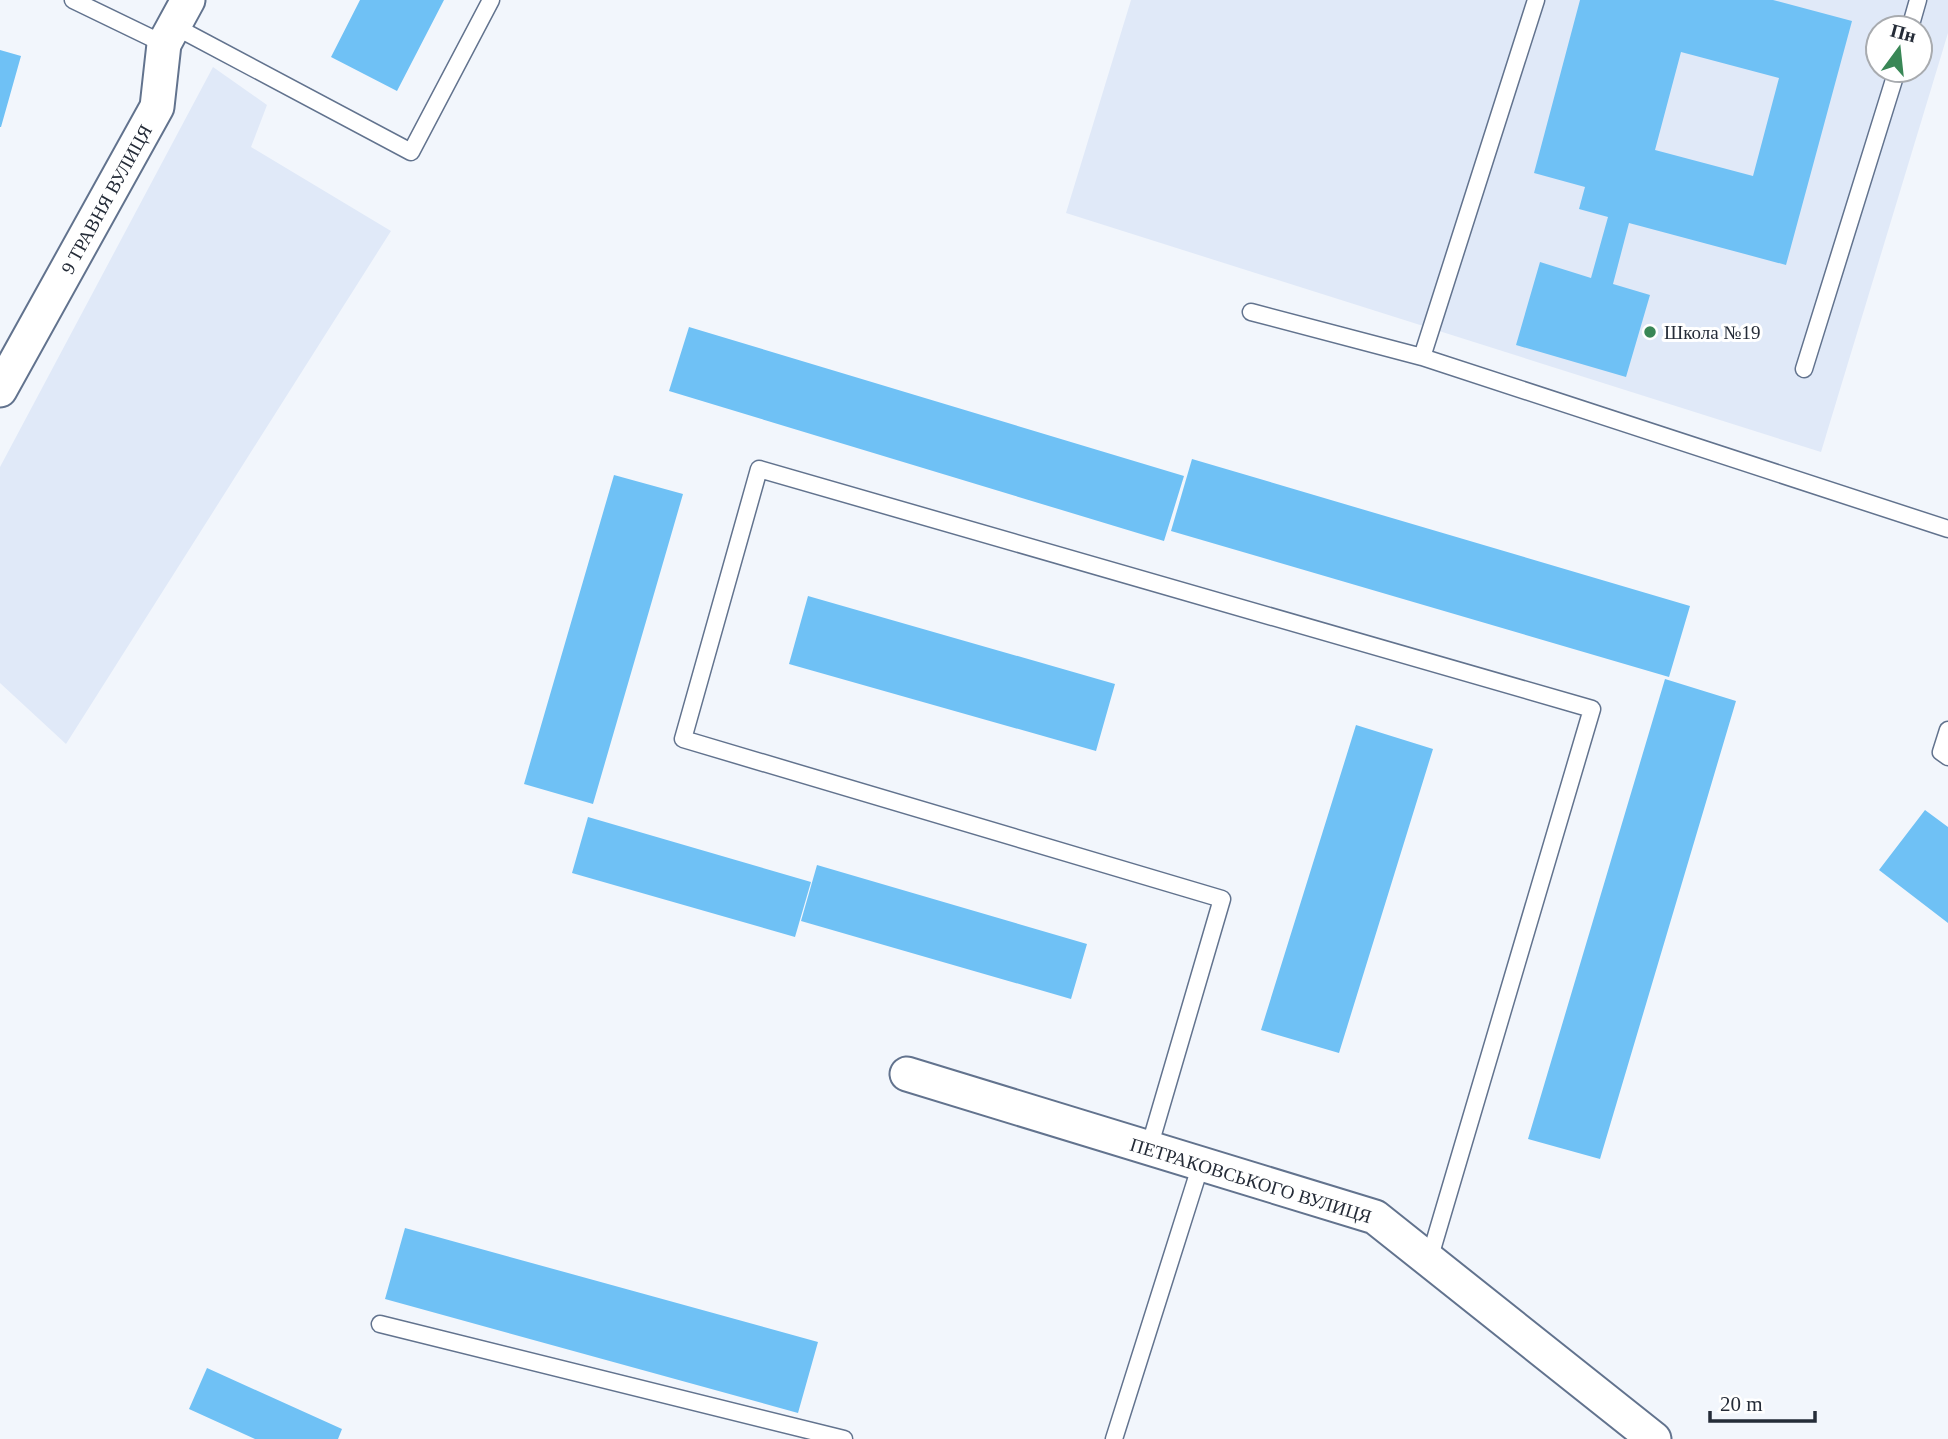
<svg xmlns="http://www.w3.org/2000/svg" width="1948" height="1439" font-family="'Times New Roman',serif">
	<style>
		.built { fill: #e0e9f8; fill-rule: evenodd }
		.building { fill: #6fc1f5; fill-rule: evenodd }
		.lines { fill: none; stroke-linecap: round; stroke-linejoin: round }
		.lane-casing { stroke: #62738e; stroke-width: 19 }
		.street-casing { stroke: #62738e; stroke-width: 37 }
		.lane { stroke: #fff; stroke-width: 16 }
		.street { stroke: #fff; stroke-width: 33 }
		.poi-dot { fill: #398756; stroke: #fff; stroke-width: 2.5 }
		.labels { text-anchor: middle; stroke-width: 6; stroke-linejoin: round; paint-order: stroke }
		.street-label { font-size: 19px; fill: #252c38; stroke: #fff }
		.poi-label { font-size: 19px; fill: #252c38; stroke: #fff; text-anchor: start }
	</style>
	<rect width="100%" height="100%" fill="#f2f6fc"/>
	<!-- built -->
	<path class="built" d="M1131 0H1948V33L1821 452 1066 213ZM1878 28H1920V70H1878Z
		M213 67 267 105 251 147 391 231 66 744 0 683V467Z"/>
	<!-- building -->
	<path class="building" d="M360 0H444L397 91 331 57Z
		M1580 0H1773L1852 21 1786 265 1629 223 1613 284 1650 295 1626 377 1516 345 1540 262 1591 278 1608 217 1579 209 1585 187 1534 173ZM1681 52 1779 78 1753 176 1655 150Z
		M0 50 21 56 1 127H0Z
		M689 327 1184 476 1164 541 669 391Z
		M1192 459 1690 606 1669 677 1171 531Z
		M614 475 683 494 593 804 524 784Z
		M808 596 1115 684 1096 751 789 664Z
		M1665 679 1736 701 1600 1159 1528 1139Z
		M1356 725 1433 749 1339 1053 1261 1030Z
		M1925 810 1948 827V923L1879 870Z
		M588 817 811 882 795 937 572 873Z
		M817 865 1087 944 1071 999 801 921Z
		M405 1228 818 1342 798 1413 385 1299Z
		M207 1368 342 1429 338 1439H255L189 1409Z"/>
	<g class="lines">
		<!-- lane casing -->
		<g class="lane-casing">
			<path id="lane" d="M73 0 164 44
				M174 26 411 152 491 0
				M1910 28 1918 0
				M1251 312 1422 357 1948 529
				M1422 357 1536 0
				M1804 369 1897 70
				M1948 730 1941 752 1948 757
				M1149 1148 1222 899 683 739 759 469 1592 709 1429 1260
				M380 1324 844 1439
				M1114 1439 1201 1164"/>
		</g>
		<!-- street casing -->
		<g class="street-casing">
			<path id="street" d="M0 390 157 107 164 44 188 0
				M907 1074 1375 1217 1654 1439"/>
		</g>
		<!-- lane -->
		<use href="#lane" class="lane"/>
		<!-- street -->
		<use href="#street" class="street"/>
	</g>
	<!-- markers -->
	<circle class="poi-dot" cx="1650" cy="332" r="7"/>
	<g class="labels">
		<!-- street labels -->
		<g class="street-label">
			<text transform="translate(106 199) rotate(-61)" y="7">9 ТРАВНЯ ВУЛИЦЯ</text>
			<text transform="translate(1251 1180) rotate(17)" y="7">ПЕТРАКОВСЬКОГО ВУЛИЦЯ</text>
		</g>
		<!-- poi labels -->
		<g class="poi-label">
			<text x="1664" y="339">Школа №19</text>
		</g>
	</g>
	<!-- north arrow -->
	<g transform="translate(1899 49) rotate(15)"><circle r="33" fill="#ffffff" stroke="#a8abaf" stroke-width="2"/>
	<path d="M0-5L12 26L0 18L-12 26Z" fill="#398756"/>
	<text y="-10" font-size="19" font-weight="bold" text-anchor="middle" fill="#252c38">Пн</text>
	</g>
	<!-- scale -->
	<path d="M1710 1411v10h105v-10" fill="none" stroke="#252c38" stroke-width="3.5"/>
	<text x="1720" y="1411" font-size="21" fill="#252c38" stroke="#ffffff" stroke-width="5" paint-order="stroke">20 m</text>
</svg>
